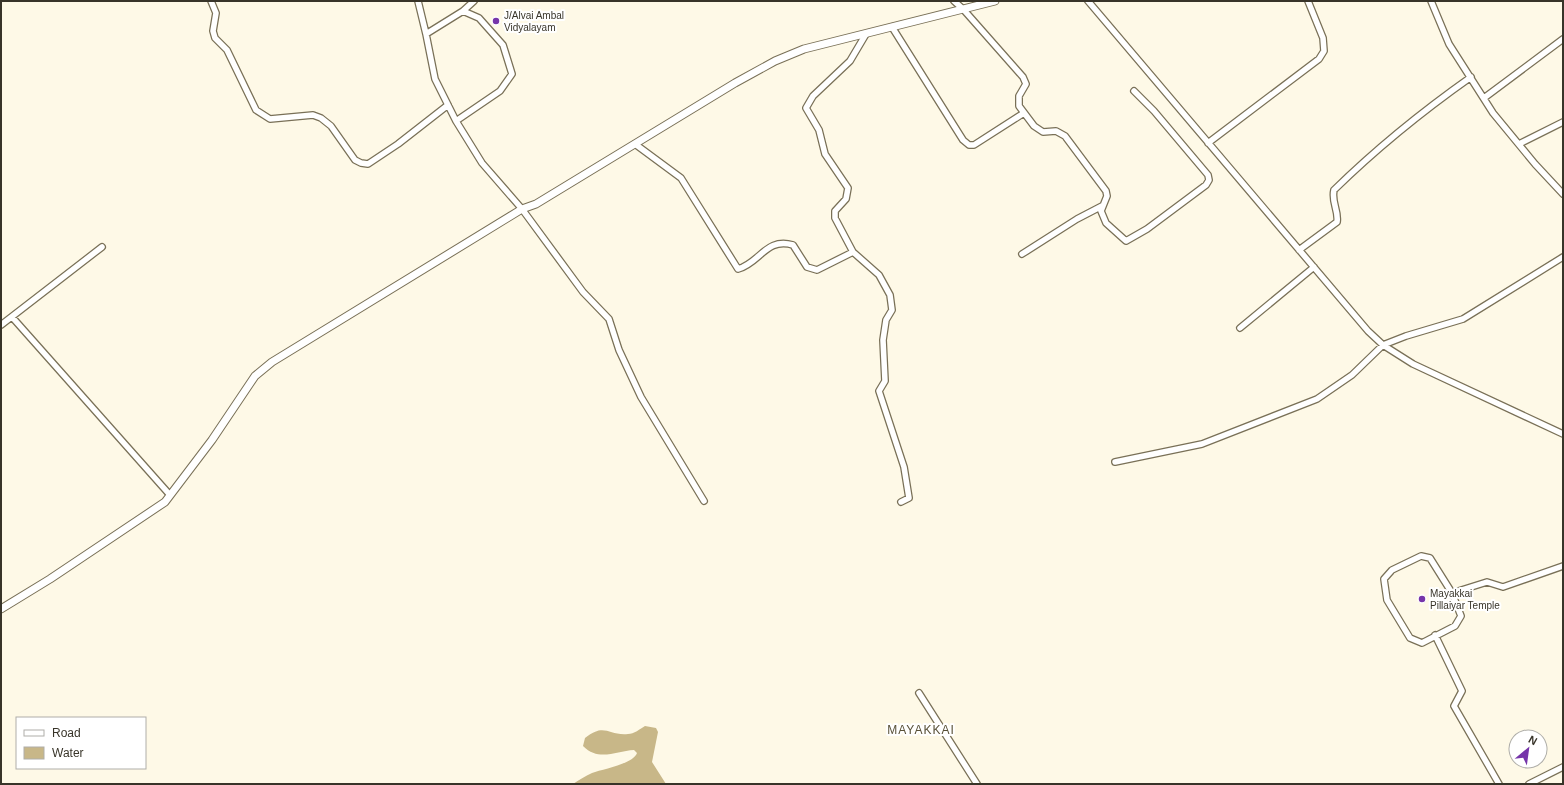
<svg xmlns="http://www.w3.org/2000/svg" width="1564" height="785" font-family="Arial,sans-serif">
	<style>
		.water { fill: #c8b788 }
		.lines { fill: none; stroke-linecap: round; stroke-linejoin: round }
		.minor-casing { stroke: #797057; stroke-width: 8 }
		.tertiary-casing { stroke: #797057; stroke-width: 9 }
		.minor { stroke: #fff; stroke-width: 5.5 }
		.tertiary { stroke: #fff; stroke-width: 7 }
		.poi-dot { fill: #7635aa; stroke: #fff; stroke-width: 1.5 }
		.labels { text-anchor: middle; stroke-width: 4; stroke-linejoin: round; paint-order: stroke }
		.poi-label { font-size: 10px; fill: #383429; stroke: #fff; text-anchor: start }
		.quarter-label { font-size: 12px; letter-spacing: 1px; fill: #585037; stroke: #fff }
	</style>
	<rect width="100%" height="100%" fill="#fef9e7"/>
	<!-- water -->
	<path class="water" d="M645 726 656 728 658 732 652 762 666 784H573C579 780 585 776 592 773 603 769 633 764 637 753L634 750C616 751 599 762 583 746L585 738C605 722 608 736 628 734 634 734 640 729 645 726Z"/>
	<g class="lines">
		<!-- minor casing -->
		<g class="minor-casing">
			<path id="minor" d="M211 1 216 13 213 31 215 38 227 50 256 110 270 119 313 115 321 118 331 126 355 160 361 163 368 164 398 144 448 105
				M418 1 426 34
				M474 1 463 11 426 34 435 79 456 121 482 163 522 209 583 292 609 319 619 350 641 397 704 501
				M954 1 963 9 1023 77 1026 84 1019 96V106L1034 126 1043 132 1056 131 1065 136 1106 191 1107 196 1101 211 1106 223 1126 241 1147 229 1206 185 1209 180 1208 175 1154 111 1134 91
				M1088 1 1368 331 1383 345 1413 364 1563 434
				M1431 1 1449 44 1493 113 1535 164 1563 194
				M892 27 963 140 969 145H974L1024 113
				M866 34 850 61 813 96 806 108 819 130 825 154 848 188 846 199 835 211V218L853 252 879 275 890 295 892 310 886 320 883 340 885 381 879 391 904 467 909 498 901 502
				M1484 98 1563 39
				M456 121 500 91 512 74 503 45 479 18 463 11
				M1208 143 1319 59 1324 51 1323 38 1308 1
				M635 144 681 178 738 269C760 263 766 237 793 245L807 267 817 270 853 252
				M1519 144 1563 122
				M1299 250 1337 222C1339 211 1331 202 1334 190 1378 147 1420 113 1471 77
				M1022 254 1077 219 1102 206
				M12 317 170 495
				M1 325 102 247
				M1240 328 1314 267
				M1115 462 1202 444 1317 399 1352 375 1383 345 1406 336 1463 319 1563 257
				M1421 556 1430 558 1452 593 1461 616 1455 626 1422 643 1410 638 1387 600 1384 579 1392 570Z
				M1452 593 1487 582 1503 587 1563 566
				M1435 635 1462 691 1454 706 1499 784
				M919 693 977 784
				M1529 784 1563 767"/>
		</g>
		<!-- tertiary casing -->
		<g class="tertiary-casing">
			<path id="tertiary" d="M1 609 50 579 165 502 212 440 255 376 272 362 522 209 536 204 735 83 775 61 804 49 995 1"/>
		</g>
		<!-- minor -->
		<use href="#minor" class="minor"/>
		<!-- tertiary -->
		<use href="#tertiary" class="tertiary"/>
	</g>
	<!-- markers -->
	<g class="poi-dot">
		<circle cx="496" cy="21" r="4"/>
		<circle cx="1422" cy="599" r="4"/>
	</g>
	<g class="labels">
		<!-- poi labels -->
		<g class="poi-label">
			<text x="504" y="19">J/Alvai Ambal<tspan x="504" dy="12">Vidyalayam</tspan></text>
			<text x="1430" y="597">Mayakkai<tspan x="1430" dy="12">Pillaiyar Temple</tspan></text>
		</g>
		<!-- quarter labels -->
		<g class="quarter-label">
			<text x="921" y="734">MAYAKKAI</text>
		</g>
	</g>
	<!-- border -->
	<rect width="1564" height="785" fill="none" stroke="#383429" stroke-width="4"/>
	<!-- legend -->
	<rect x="16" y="717" width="130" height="52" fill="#ffffff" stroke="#afaea9"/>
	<rect x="24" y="730" width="20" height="6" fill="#ffffff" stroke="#afaea9"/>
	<text x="52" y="737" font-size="12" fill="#383429">Road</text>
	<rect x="24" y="747" width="20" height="12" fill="#c8b788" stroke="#afaea9"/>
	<text x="52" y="757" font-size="12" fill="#383429">Water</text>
	<!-- north arrow -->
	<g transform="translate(1528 749) rotate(29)"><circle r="19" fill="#ffffff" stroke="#afaea9"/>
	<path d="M0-3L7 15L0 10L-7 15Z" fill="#7635aa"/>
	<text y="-6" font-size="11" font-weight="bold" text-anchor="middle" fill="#383429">N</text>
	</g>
</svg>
